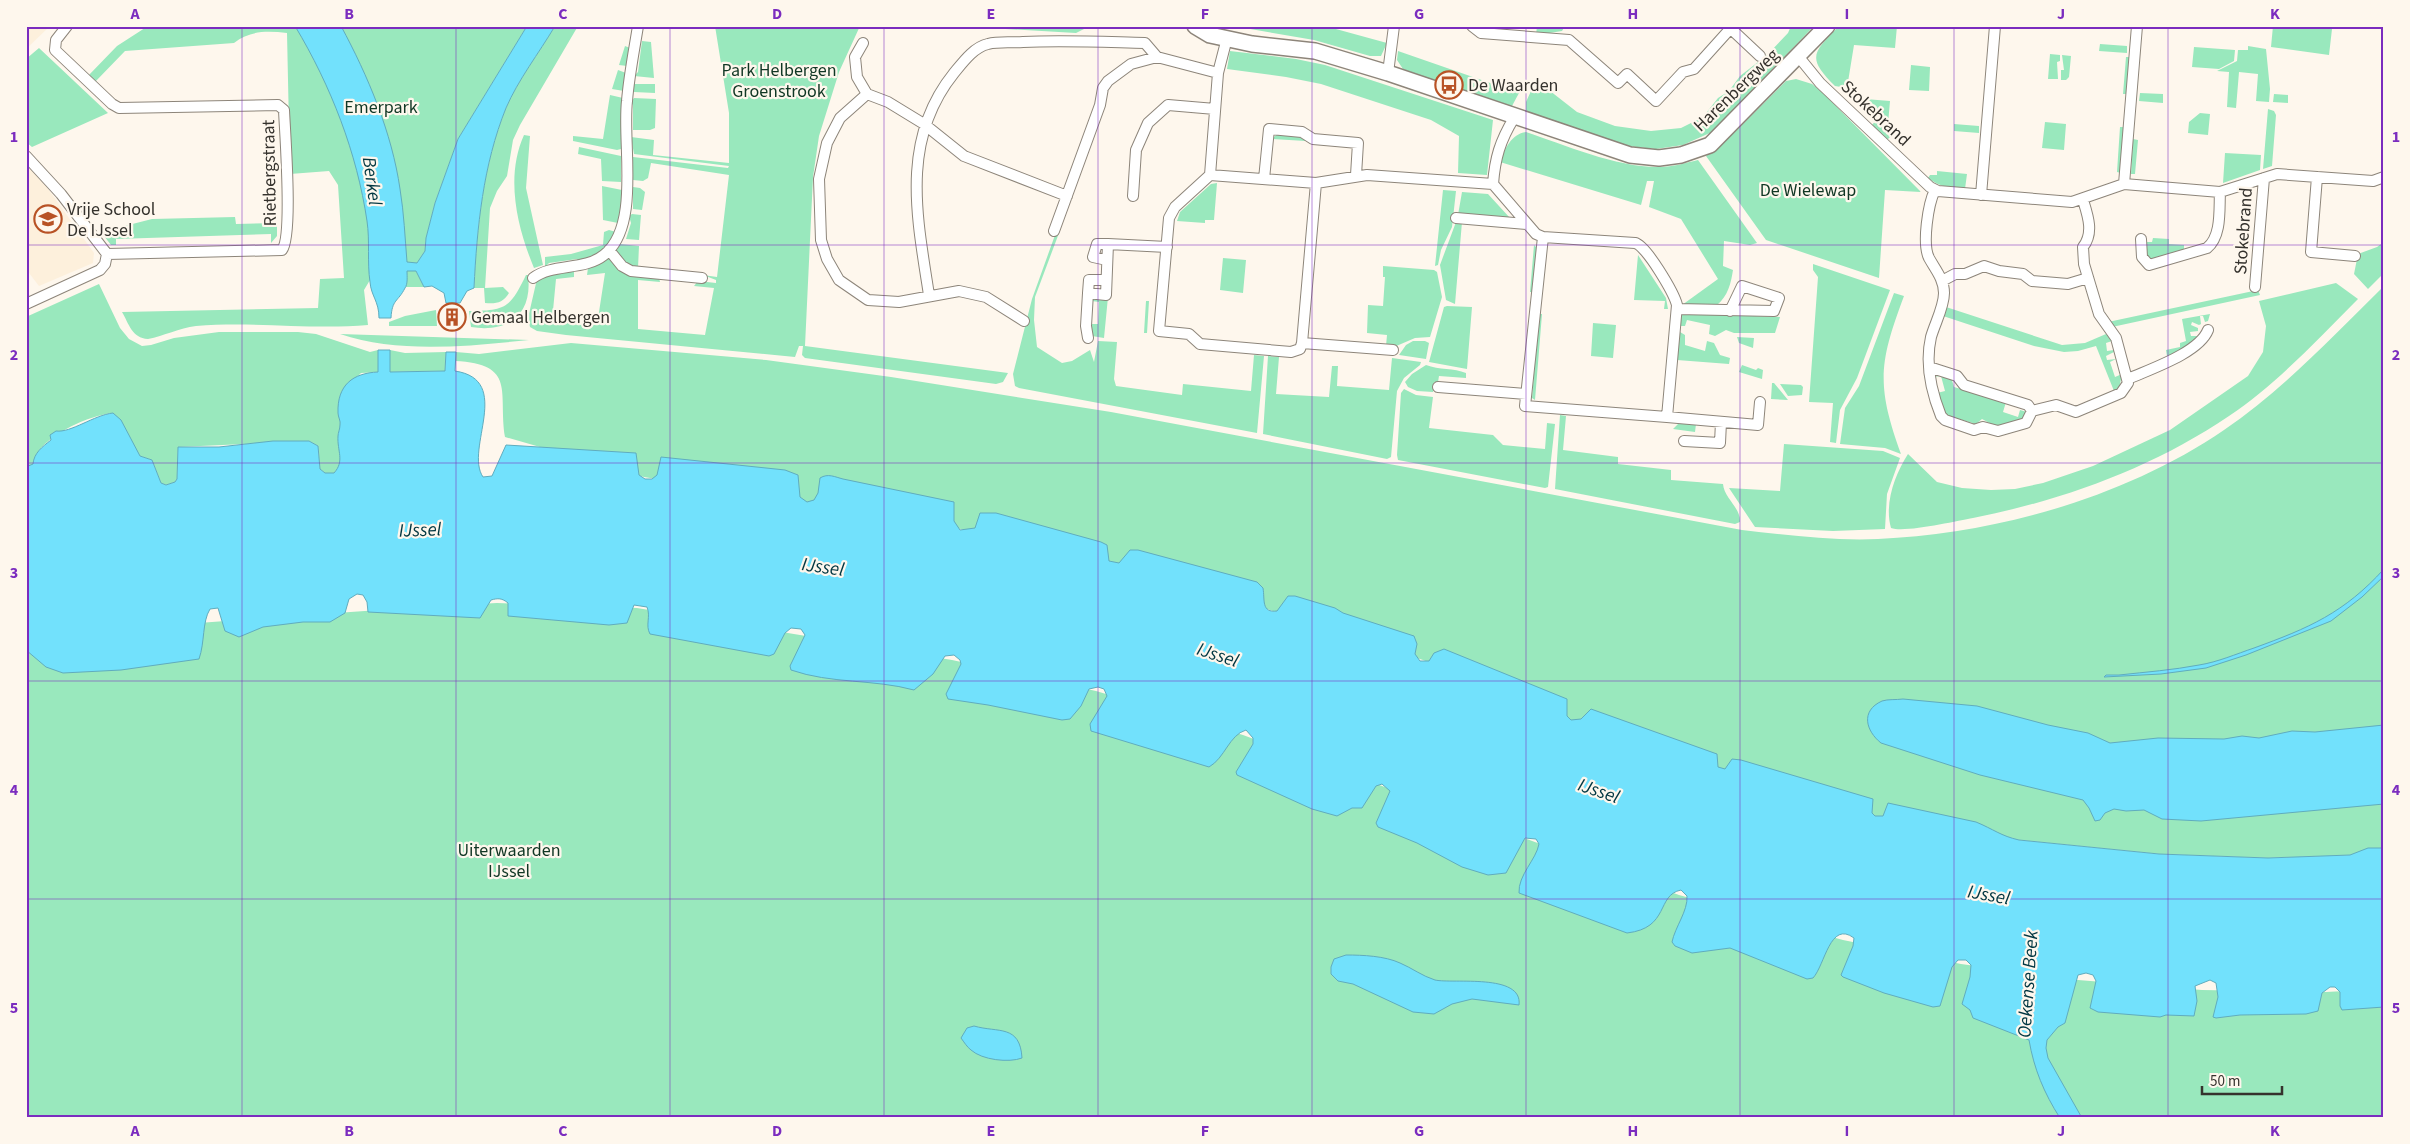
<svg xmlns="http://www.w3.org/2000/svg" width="2410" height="1144" font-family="'Source Sans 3',sans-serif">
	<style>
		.built { fill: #fdf0dc }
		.green { fill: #99e8bd }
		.water { fill: #72e1fc; stroke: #60acbe }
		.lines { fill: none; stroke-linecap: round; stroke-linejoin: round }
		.street-casing { stroke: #8d857a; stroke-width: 12 }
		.secondary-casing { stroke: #8d857a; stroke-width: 18 }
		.street { stroke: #fff; stroke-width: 10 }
		.secondary { stroke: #fff; stroke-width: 15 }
		.grid { fill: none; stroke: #7b2cbf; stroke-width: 1; stroke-opacity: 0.55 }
		.labels { text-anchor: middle; stroke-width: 4.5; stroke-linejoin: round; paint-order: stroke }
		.park-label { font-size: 18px; fill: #103724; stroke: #fef7ed }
		.poi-label { font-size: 18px; fill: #35322d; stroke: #fef7ed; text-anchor: start }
		.street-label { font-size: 18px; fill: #35322d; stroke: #fef7ed }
		.water-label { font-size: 19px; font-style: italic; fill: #003641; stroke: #fef7ed }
		.neatline { fill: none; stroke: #7b2cbf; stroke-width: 2 }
		.grid-label { font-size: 16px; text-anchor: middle; font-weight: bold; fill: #7b2cbf }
	</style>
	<rect width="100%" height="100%" fill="#fef7ed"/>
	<!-- built -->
	<path class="built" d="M26 26H50L26 49Z
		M26 165 46 186 94 253 93 263 39 286 26 269Z"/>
	<!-- green -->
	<path class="green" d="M148 26H527L458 139 435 203 426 238 425 251 417 263 416 271 424 287H406V279L370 280 364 290 368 325C311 330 253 321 196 326 179 328 164 336 148 339 132 338 129 324 122 312L318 308 320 279 344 278 338 185 329 171 290 174 287 33C268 31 250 30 234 43L125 51 95 82 88 76 117 46Z
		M555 26H578L520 125 513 140 507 176 497 191 490 208 485 288 503 287 509 293C503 303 496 304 485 303L484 288H474C477 227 483 165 506 108 518 80 539 53 555 26Z
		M715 26H860L839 72 819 136 813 177 805 346 1008 373 1003 382 996 384 805 358 802 355 803 346H799L795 357 566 335 537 331 530 327 528 318 537 279 540 276 572 270 574 272V277L556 279 552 321 597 325 605 273 587 275 588 268 609 258 659 278 660 282 638 280V329L705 335 714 288 694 286 698 281 716 283V280L703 275 717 277 729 175 651 163 648 178 643 181 633 180 631 177 633 174V157L728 168 729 166 634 154 631 137 654 140 653 155 729 163V113Z
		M954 26H1090L1076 33Z
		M1233 26H1325L1387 43 1381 56H1370L1314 40Z
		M1537 26H1565L1562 31 1536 35Z
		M1791 26H1814L1712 132 1683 145 1656 149 1628 146 1531 114 1526 110V102L1536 80 1577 112 1615 126 1651 131 1681 128 1703 117 1718 98 1729 91 1740 76 1767 55 1788 33Z
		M1839 26H1897L1895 48 1854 45 1847 88 1835 86C1806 57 1813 53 1839 26Z
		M2273 26 2332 29 2329 55 2271 47Z
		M642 41 651 42 654 78 634 76 638 72Z
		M2100 44 2127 46V53L2099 51Z
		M625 46 630 48 627 66 619 65Z
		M2248 46 2266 49 2270 89 2269 102 2256 101 2258 74 2239 72 2236 108 2227 107 2229 72 2217 71 2237 61 2238 50H2248Z
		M2194 47 2235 50 2234 61 2219 69 2192 67Z
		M39 48 108 113 32 147 26 142V59Z
		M1230 51 1296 59 1325 65 1493 120 1487 175 1458 173 1459 136 1431 120 1321 84 1286 77 1227 69Z
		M1398 51 1519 93 1512 106 1509 107 1403 69 1397 60Z
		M2050 54 2060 55V61L2057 62 2058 79H2048Z
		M2062 55 2071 56 2069 77 2066 80H2061V70H2064Z
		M2126 57H2130L2127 94H2123Z
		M1911 65 1930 67 1929 91 1909 90Z
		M618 70 626 73 624 91 612 89Z
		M1796 79 1812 84 1822 92 1921 192 1885 190 1879 278 1766 240 1706 156 1736 131 1786 81Z
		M633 84H655V93L634 92Z
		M2140 93 2163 94V103L2139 101Z
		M2274 94 2288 95V103L2273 102Z
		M610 95 623 98 621 149 617 150 573 141V136L603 139Z
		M634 98 656 99 655 128 650 130H633V105L631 102Z
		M1865 99 1890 101 1888 124 1864 101Z
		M2268 109 2274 111 2276 115 2272 166 2263 169Z
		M2200 113 2210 114 2208 135 2188 133 2189 122Z
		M1877 119 1893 134 1887 140 1872 125Z
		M2045 122 2066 124 2064 150 2042 148Z
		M1954 124 1979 126V133L1954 131Z
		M2120 127H2125L2121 173 2117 172Z
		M1526 132C1565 145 1618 168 1660 167 1673 167 1685 163 1698 160L1757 243 1750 245 1724 241 1723 266 1733 270C1731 283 1728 296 1717 305H1682L1718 279 1681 219 1649 207 1654 181H1647L1641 205 1500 162C1505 149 1511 134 1526 132Z
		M1277 134 1300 136 1306 141 1272 139Z
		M524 135 530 136 526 188 543 265 534 268C517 227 505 177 524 135Z
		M2133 139 2138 140 2135 174H2131Z
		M579 147 621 156V182L602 181 601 159 578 154Z
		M2225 153 2261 155 2260 170 2223 183Z
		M1937 171 1967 174 1965 189C1950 188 1940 187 1928 178L1930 175H1937Z
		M1217 183 1214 220H1205V223L1177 221 1180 212 1211 184Z
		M602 186 622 190V211L618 223 603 220Z
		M633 187 640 188 645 192 642 210 633 209Z
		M1443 190 1456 191 1452 227 1441 250 1438 265 1435 266Z
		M1462 192 1488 194 1510 218 1458 215Z
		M632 214 641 215 639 240 626 239 631 223 629 216Z
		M235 217 236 224 277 223V236L271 243V234L116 239V245H111L101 232 152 219Z
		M1456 222H1462L1455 304 1446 300 1440 265Z
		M1059 224 1062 225 1035 297 1034 320 1037 347 1062 363 1072 361 1090 350 1094 362 1098 341 1117 342 1114 379 1116 386 1182 395 1183 384 1251 391 1254 355 1264 356 1257 433 1019 388 1015 386 1013 374 1032 299Z
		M609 230 616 232C609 249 595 256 578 262L577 259 549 263 545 267V257L571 254 603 245 604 232Z
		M2153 238 2169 239V244L2184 245V252L2156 261 2147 259 2145 242H2152Z
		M2384 242V273L2368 289 2354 274 2358 254 2377 247Z
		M620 244 639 246 638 268 628 267 616 252Z
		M1534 245 1537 248 1534 292H1530Z
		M1638 255 1666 298 1668 309H1664L1665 301 1634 300Z
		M1223 258 1246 260 1243 293 1220 290Z
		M1813 264 1890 290 1857 378 1840 410 1836 443 1830 442 1833 403 1809 402 1818 277 1813 270Z
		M1383 266 1434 270 1437 272 1442 297 1430 337 1415 338 1394 347 1386 346 1387 335 1367 333 1368 305 1383 306 1385 277H1383Z
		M526 275H528C533 315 508 333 471 327L469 311C506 311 510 308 526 275Z
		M2336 283 2358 299C2318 339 2277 384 2229 416 2152 468 2064 500 1973 518 1956 521 1905 533 1891 528 1884 504 1895 474 1908 454L1937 482 1962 488 1991 490 2015 489 2043 483 2093 466 2170 430 2248 376 2263 352 2266 326 2259 301Z
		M99 284 120 328 129 339 142 346 151 345 174 338 219 332H298L316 334 370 352 378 350V372L361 373 340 395 338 414 341 424 338 437 341 457 339 467 334 473H325L320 469 318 446 309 441 178 447 177 479 175 482 166 485 161 483 152 460 140 456 113 413C89 415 36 438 33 465L26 467V317Z
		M2384 286V854L2268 858 2159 854 2019 840 1875 817 1721 770 1570 720 1423 660 1270 610 1112 562 961 529 644 477 505 437C498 392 517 364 455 361L456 352 479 354 571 343 766 360 891 377 1111 412 1742 530C1787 535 1833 541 1878 539 1996 534 2126 497 2224 430 2283 390 2333 336 2384 286Z
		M2258 290 2260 295 2112 327 2108 322Z
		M1894 293 1904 296C1879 363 1876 385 1901 454L1885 448 1840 444 1845 408 1859 386Z
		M1095 297H1108L1104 338 1092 336 1091 324H1098L1099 302 1092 301Z
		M1146 301H1149L1147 333H1144Z
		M1447 306 1472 307 1467 369 1429 362 1444 307Z
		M1946 307 2062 345 2085 343 2106 334 2112 341 2106 343 2107 351 2114 350V352L2106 356 2107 360 2116 359 2110 362 2115 377 2122 374 2119 389 2114 391 2096 346 2078 351 2064 352 2034 346 1943 316Z
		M436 310 437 326H389V322L405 316Z
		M1681 313 1780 317 1775 333H1734L1726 330 1715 336 1709 334 1710 325 1687 320 1685 326H1680Z
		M1539 314H1542L1535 400 1532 398Z
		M2210 314 2208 321 2205 322 2203 316H2200L2201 324 2199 325 2192 322 2191 325 2198 328V331L2190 332 2191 336H2199C2190 345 2180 354 2167 356L2166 350 2180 347V343L2186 341 2182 319Z
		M1593 323 1616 325 1613 358 1591 356Z
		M1680 332 1685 335V345L1705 351 1707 341 1714 343 1720 355 1730 358 1729 364 1677 360Z
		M340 334 529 340C469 346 398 354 340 334Z
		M1737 337 1754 338 1753 348 1739 343Z
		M1413 341H1425L1429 343 1426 359 1399 355 1406 345Z
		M390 350 405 353 446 352 445 371 390 372Z
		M1268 356 1279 357 1276 394 1329 397 1332 366H1338L1337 386 1389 390 1392 358 1421 362 1420 365 1404 378 1397 391 1391 457 1387 459 1263 434Z
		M1426 365C1439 370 1454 368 1466 373V378L1439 376 1438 382H1434L1433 392 1417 391 1408 387 1405 382 1412 374Z
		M1742 365 1756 370 1758 368 1763 370 1762 379 1739 372Z
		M1933 374 1951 377 1954 387 2006 402 2003 412 2018 417 2020 410 2027 412 2024 419 1997 427 1982 419 1976 424 1945 415 1937 393 1945 391 1941 376 1933 377Z
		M1772 383H1774L1788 400 1771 399Z
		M1780 384 1801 385 1803 387 1802 395 1788 396Z
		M1404 389 1416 395 1433 397 1429 428 1493 435 1503 445 1545 449 1547 423 1555 424 1548 487 1545 488 1398 460 1397 455 1401 393Z
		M1560 415 1566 416 1563 450 1618 457V464L1671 470V480L1723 484C1724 498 1741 508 1740 522L1735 524 1555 489Z
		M1679 423 1696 424 1695 432 1673 429Z
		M1784 444 1883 451 1900 458 1887 494 1885 529 1833 531 1755 527 1729 488 1780 491Z
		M497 603 637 608 952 660 1096 691 1243 735 1679 895 1843 940 1961 964 2078 980 2202 990 2326 992 2384 989V1118H26V635C183 625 340 611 497 603Z"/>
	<!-- water -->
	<path class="water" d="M295 26H341C368 76 392 133 400 189 404 213 405 238 407 262L417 263 425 251 426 238 435 203 458 139 527 26H555C539 53 518 80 506 108 483 165 477 227 474 288L467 291 460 303H446L444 293 432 286 424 287 416 271H407C407 276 408 284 405 288 398 302 392 299 391 318H379C379 301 371 296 370 282 367 262 370 241 367 221 357 153 331 86 295 26Z
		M378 350H390V372L445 371 446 352H456L455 371C514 380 464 449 483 477L492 476 506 445 636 453 639 475 645 479H652L657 475 661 457 785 470 798 475 800 497 807 502 814 500 818 493 820 478C828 473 835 477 843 479L954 502V521L960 530 975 528 980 513H996L1101 542 1107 545 1109 561 1119 563 1130 550H1138L1257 582 1263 588C1265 600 1261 613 1277 611L1288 596H1295L1335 608 1343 613 1414 636 1417 644 1415 654 1420 661H1429L1434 653 1444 649 1567 699V716L1571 720 1581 719 1591 709 1717 754 1718 767 1725 769 1732 759 1741 760 1873 799 1872 813 1875 816H1883L1888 803 1976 822C1993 829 2001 836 2019 840L2159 854 2268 858 2350 855 2368 848H2384V1007L2342 1010 2340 1006V992L2335 987H2330L2322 993 2318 1011 2306 1014 2240 1015 2216 1018 2213 1017 2218 997 2216 983 2210 980 2195 986 2197 1001 2194 1016 2166 1015 2160 1017 2098 1012 2090 1008 2096 981 2093 975 2086 973 2078 975 2065 1023 2058 1027 2047 1040 2046 1048 2048 1058 2082 1118H2060C2044 1093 2034 1069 2029 1040L1973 1018 1970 1010 1962 1004 1970 977 1971 965 1966 960H1958L1952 967 1940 1006 1933 1007 1884 993 1843 977 1841 975 1853 946 1854 938C1830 920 1825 965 1813 978L1807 979 1730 948 1692 953 1675 946 1672 942C1675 927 1688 911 1687 896L1681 890C1656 895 1670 928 1627 933L1519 893C1518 875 1536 860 1539 844L1536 839 1525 838 1506 873 1488 875 1462 867 1417 843 1378 827 1376 823 1390 791 1382 784 1376 786 1362 808H1352L1337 816 1312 809 1237 775 1236 772 1253 744V738L1246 730C1229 735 1225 758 1209 767L1091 731 1090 724 1107 696 1104 689 1098 687 1089 689 1081 706 1070 719 1062 720 988 705 948 699 946 694 961 664 960 660 954 655 945 656 933 674 914 690C874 679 831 684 791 670L790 666 805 635 801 629 791 628 785 633 774 654 769 656 650 634C645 625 651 617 647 607L634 605 627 623 609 625 508 616V603C502 598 498 598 491 600L480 618 368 612 367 602 363 595 357 594 349 599 345 613 330 622H303L263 627 239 637 225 631 218 608 210 609C202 622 205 642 199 659L121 670 63 673 46 667 26 650V467L33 464C34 453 42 447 51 440L50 435 56 431C71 433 94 415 113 413L121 420 140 456 152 460 161 483 166 485 175 482 177 479 178 447H219L273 441H309L318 446 320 469 325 473H334C345 461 337 451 338 436 338 433 340 429 340 425 341 421 338 417 338 413 337 385 353 373 378 372Z
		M2384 569V576L2362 597 2331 621 2246 655 2206 668 2161 674 2104 677 2106 675H2119C2146 672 2173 670 2199 665 2218 662 2236 654 2254 648 2309 628 2344 613 2384 569Z
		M1903 699 1977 706 2048 725 2088 733 2110 743 2158 738 2224 739 2242 736 2259 738 2292 731 2315 732 2384 725V804L2201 821 2162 819 2144 810 2126 811 2114 809 2105 813 2100 820 2095 821 2089 808 2083 800 1980 775 1881 743C1866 731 1860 711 1882 701 1888 699 1896 700 1903 699Z
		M1346 955C1363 955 1385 956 1400 963 1412 968 1422 976 1435 980 1453 984 1523 973 1519 1005L1472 999 1452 1004 1434 1014 1413 1012 1353 984 1338 981 1331 974V967L1334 959Z
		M974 1026C998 1033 1020 1024 1022 1058 1009 1063 982 1060 971 1050 967 1047 964 1042 961 1038L967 1028Z"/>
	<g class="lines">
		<!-- street casing -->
		<g class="street-casing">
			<path id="street" d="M67 26 56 40 55 50 112 104 119 108 278 105 284 110C285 134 293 236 282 250L107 254
				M1472 26 1481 33 1569 40 1618 83 1627 74 1656 101 1683 72 1694 69 1730 29
				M1728 26 1760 56
				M1227 38 1218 73 1210 175 1175 207 1169 218 1159 331 1189 334 1200 344 1291 352 1300 349 1302 343 1316 183
				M863 43 855 57 857 77 867 94 888 102 924 124 964 156 1067 196
				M1798 56 1820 83 1930 187 1938 191 2072 202 2124 184 2137 26
				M1388 73 1394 26
				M867 94 840 118 827 143 819 179 821 240 827 259 839 280 868 300 899 302 959 291 986 297 1024 321
				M26 156 61 194 107 254
				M1210 175 1316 183 1367 175 1493 184 1536 234 1543 237 1525 406 1667 417 1677 305C1674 293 1646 245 1635 243L1543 237
				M2317 177 2311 252 2355 256
				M1264 179 1269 129 1302 132 1313 139 1358 143 1356 175
				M1493 184C1495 158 1500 141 1514 118
				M2124 184 2220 192 2277 174 2373 181 2384 177
				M1935 190C1928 204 1922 244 1929 258 1935 269 1944 279 1944 293 1944 307 1935 323 1931 337 1925 363 1931 391 1941 416L1945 420 1974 430 1983 427 1998 431 2026 423 2032 411 2056 405 2076 412 2121 393 2128 383 2116 338 2099 314 2084 264 2083 247C2094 233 2088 216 2083 200
				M1981 195 1995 26
				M1133 196 1136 150 1148 123 1168 105 1215 109
				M1456 218 1527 224
				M1054 231 1100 105 1103 88 1108 81 1131 64 1157 57 1218 73
				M2141 239 2142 257 2149 265 2207 248C2222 236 2219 209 2220 192
				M609 250 622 266 631 271 702 278
				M1107 260 1093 257 1097 244H1108
				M533 278C553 263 584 271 604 255 641 226 622 143 627 101 629 76 634 51 638 26
				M1942 281 1955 274H1965L1984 266 1999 271 2023 274 2032 281 2068 284 2088 278
				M2255 287 2264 178
				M1088 293 1089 280H1106
				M929 295C917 217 900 140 954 73 963 62 974 47 988 44 999 41 1012 43 1023 42 1063 40 1104 42 1145 43L1157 57
				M26 304 100 270 105 264 107 254
				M1677 309 1774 311 1779 298 1742 286 1730 311
				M1088 338 1086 326 1088 293 1106 295 1108 244 1167 247
				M1302 343 1393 350
				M1929 367 1957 376 1964 385 2028 405 2032 411
				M2128 379C2150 369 2199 353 2208 330
				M1438 387 1526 394
				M1667 417 1758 425 1760 402
				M1684 441 1720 443 1721 422"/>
		</g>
		<!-- secondary casing -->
		<g class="secondary-casing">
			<path id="secondary" d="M1195 26 1210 35 1252 44 1315 51 1388 73 1630 155 1659 158 1681 155 1710 145 1827 26"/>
		</g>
		<!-- street -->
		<use href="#street" class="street"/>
		<!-- secondary -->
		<use href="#secondary" class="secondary"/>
	</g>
	<!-- grid -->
	<path class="grid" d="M242 26V1118M456 26V1118M670 26V1118M884 26V1118M1098 26V1118M1312 26V1118M1526 26V1118M1740 26V1118M1954 26V1118M2168 26V1118M26 245H2384M26 463H2384M26 681H2384M26 899H2384"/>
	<!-- icons -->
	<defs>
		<g id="bus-ring" transform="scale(1.4375)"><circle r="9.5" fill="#fef7ed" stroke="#b85225" stroke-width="1.5"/><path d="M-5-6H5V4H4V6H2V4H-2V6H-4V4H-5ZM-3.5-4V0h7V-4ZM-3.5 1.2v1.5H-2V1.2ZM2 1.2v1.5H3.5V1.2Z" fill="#b85225"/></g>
		<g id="school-ring" transform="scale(1.4375)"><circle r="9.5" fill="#fef7ed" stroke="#b85225" stroke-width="1.5"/><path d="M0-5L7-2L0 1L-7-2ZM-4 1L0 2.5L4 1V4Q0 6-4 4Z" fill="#b85225"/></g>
		<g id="building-ring" transform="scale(1.4375)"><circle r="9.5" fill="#fef7ed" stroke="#b85225" stroke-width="1.5"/><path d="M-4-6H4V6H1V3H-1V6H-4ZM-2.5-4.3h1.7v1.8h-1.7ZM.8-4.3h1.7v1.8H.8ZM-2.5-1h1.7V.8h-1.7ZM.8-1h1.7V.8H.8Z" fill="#b85225"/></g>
	</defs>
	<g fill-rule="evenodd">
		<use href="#bus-ring" x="1449" y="85"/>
		<use href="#school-ring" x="48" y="219"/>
		<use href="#building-ring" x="452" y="317"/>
	</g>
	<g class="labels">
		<!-- park labels -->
		<g class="park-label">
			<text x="779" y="76">Park Helbergen<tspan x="779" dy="21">Groenstrook</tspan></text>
			<text x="381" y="113">Emerpark</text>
			<text x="1808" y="196">De Wielewap</text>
			<text x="509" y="856">Uiterwaarden<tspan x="509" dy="21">IJssel</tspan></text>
		</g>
		<!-- poi labels -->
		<g class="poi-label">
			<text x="1468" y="91">De Waarden</text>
			<text x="67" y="215">Vrije School<tspan x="67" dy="21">De IJssel</tspan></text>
			<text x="471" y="323">Gemaal Helbergen</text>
		</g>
		<!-- street labels -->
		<g class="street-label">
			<text transform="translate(1736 90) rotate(-44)" y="6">Harenbergweg</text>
			<text transform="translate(1876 113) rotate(43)" y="6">Stokebrand</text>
			<text transform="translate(269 173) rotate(-91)" y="6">Rietbergstraat</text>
			<text transform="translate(2243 231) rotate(-86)" y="6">Stokebrand</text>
		</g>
		<!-- water labels -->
		<g class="water-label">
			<text transform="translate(373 181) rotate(82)" y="7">Berkel</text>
			<text transform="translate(420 529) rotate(-2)" y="7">IJssel</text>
			<text transform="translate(823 566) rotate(8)" y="7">IJssel</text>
			<text transform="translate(1218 654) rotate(18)" y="7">IJssel</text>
			<text transform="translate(1599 790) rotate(19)" y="7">IJssel</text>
			<text transform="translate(1989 894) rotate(10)" y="7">IJssel</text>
			<text transform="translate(2027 984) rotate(-86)" y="7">Oekense Beek</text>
		</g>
	</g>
	<!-- border -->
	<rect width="2410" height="1144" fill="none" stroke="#fef7ed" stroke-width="55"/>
	<!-- scale -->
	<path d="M2202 1086v8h80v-8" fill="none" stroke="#35322d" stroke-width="2.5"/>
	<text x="2210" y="1086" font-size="15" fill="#35322d" stroke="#fef7ed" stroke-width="4" paint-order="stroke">50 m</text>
	<rect x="28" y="28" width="2354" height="1088" class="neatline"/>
	<g class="grid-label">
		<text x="135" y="19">A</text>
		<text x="349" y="19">B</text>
		<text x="563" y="19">C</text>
		<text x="777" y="19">D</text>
		<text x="991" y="19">E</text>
		<text x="1205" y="19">F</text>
		<text x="1419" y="19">G</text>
		<text x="1633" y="19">H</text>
		<text x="1847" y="19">I</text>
		<text x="2061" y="19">J</text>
		<text x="2275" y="19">K</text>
		<text x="14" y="142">1</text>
		<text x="2396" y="142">1</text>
		<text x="14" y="360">2</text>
		<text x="2396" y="360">2</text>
		<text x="14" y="578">3</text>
		<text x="2396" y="578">3</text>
		<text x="14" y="795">4</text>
		<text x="2396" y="795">4</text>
		<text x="14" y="1013">5</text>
		<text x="2396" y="1013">5</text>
		<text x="135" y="1136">A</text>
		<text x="349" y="1136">B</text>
		<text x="563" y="1136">C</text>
		<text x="777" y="1136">D</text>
		<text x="991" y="1136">E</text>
		<text x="1205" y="1136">F</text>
		<text x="1419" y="1136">G</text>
		<text x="1633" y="1136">H</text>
		<text x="1847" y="1136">I</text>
		<text x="2061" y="1136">J</text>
		<text x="2275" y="1136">K</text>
	</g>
</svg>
